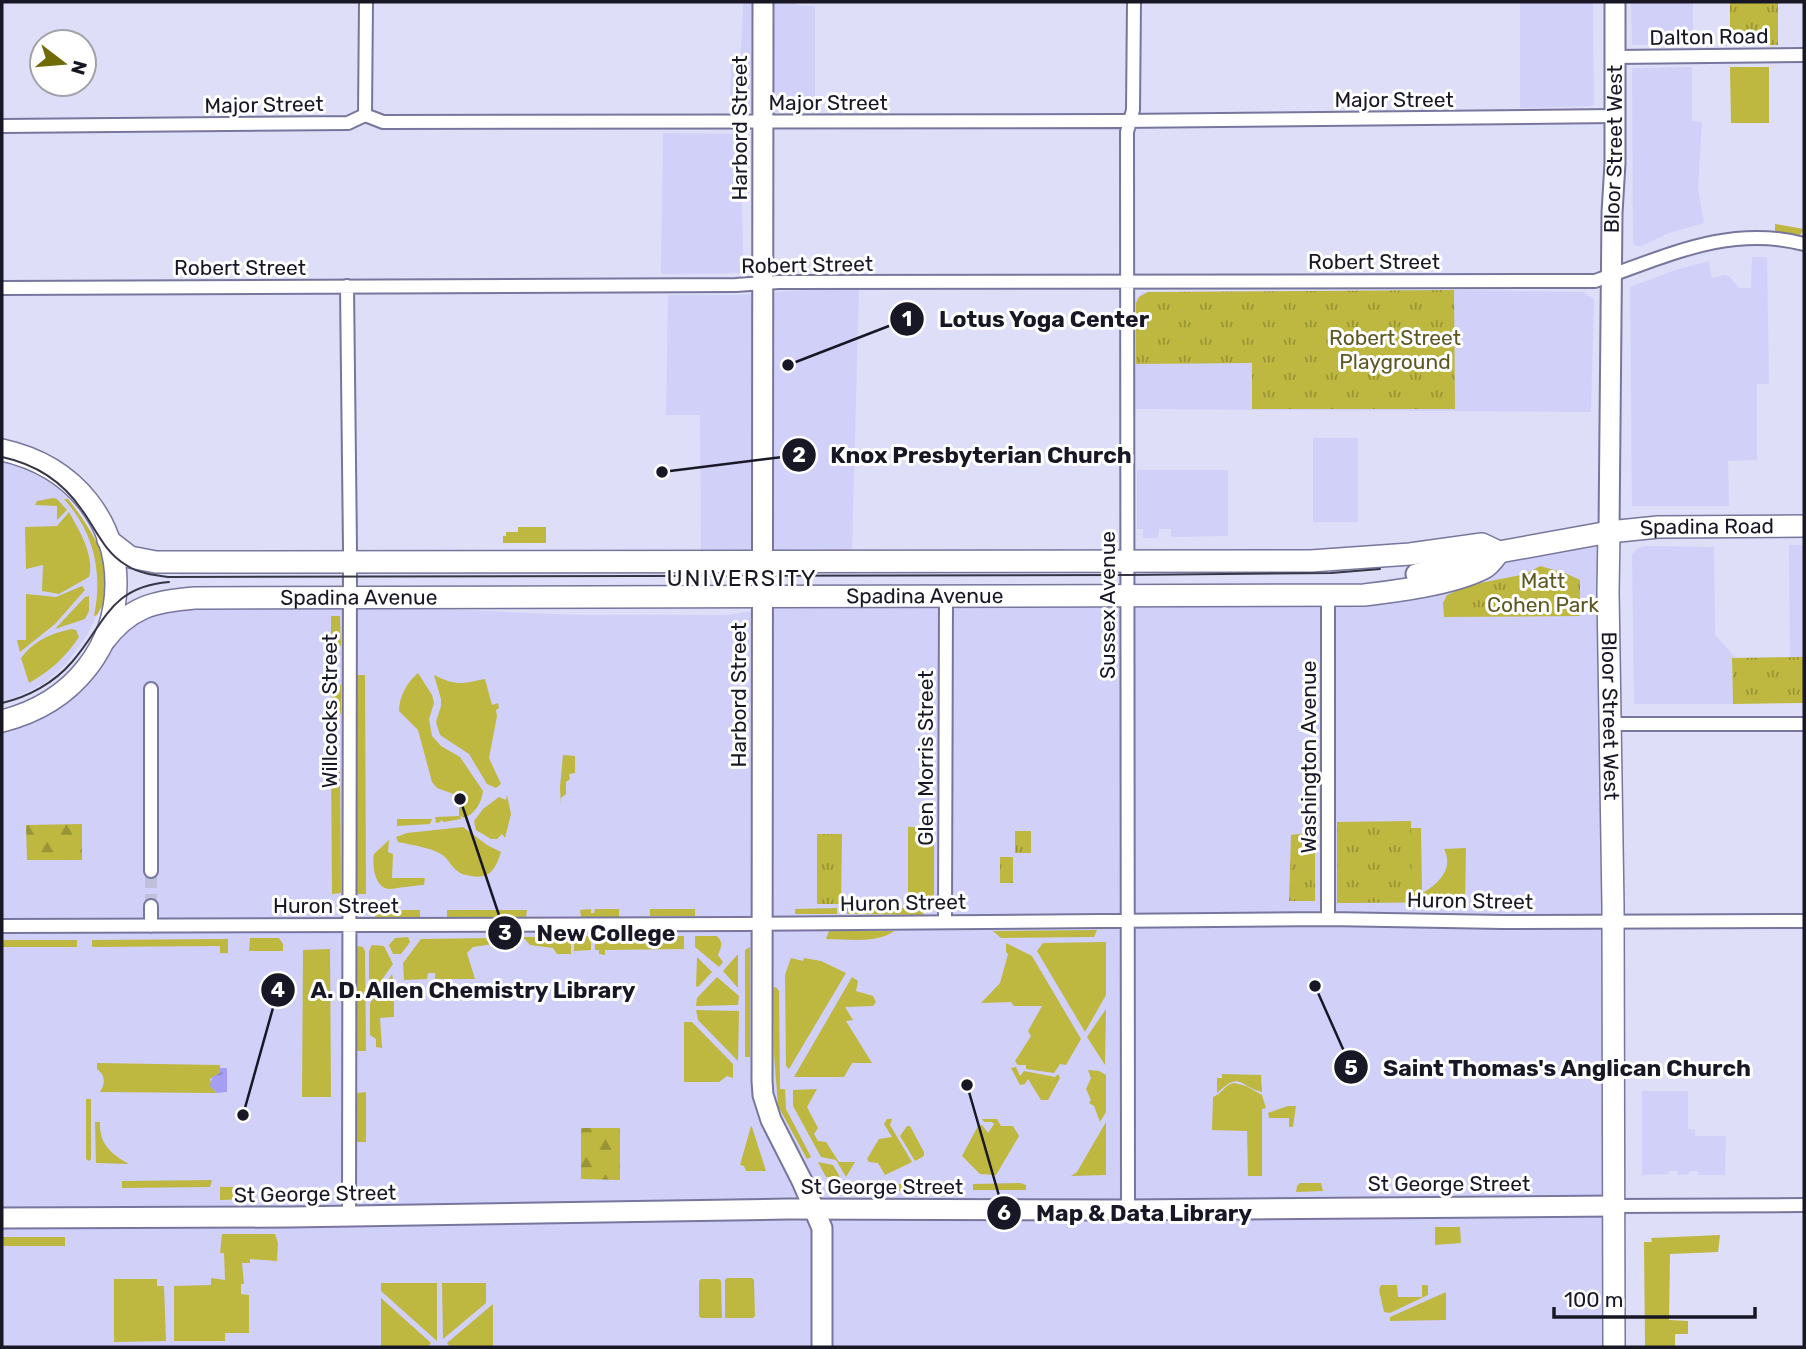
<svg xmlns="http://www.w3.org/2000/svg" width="1806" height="1349" font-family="Rubik,sans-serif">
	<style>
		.built { fill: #d1d0f9 }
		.green { fill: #beb740 }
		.forest { fill: url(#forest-firs) }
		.park { fill: url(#park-tufts) }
		.water { fill: url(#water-ripples) }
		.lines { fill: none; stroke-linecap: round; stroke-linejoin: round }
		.street-tunnel { stroke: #c0c0d8; stroke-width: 12; stroke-dasharray: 12 6; stroke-linecap: butt }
		.street-casing { stroke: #77769d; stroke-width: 16 }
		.secondary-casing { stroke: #77769d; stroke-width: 23 }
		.primary-casing { stroke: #77769d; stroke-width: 24 }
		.street { stroke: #fff; stroke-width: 12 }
		.secondary { stroke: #fff; stroke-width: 19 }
		.primary { stroke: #fff; stroke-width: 21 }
		.tram { stroke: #373647; stroke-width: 2 }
		.labels { text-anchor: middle; stroke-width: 6; stroke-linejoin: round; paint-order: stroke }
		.street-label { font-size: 21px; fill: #181726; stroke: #fff }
		.park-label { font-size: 21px; fill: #5c5823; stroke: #fff }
		.neighbourhood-label { font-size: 23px; letter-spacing: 2px; fill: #181726; stroke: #fff }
		.leader { fill: none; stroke: #181726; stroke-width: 2.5 }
		.callout-dot { fill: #181726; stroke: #fff; stroke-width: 2.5 }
		.mark-label { font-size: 21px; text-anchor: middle; font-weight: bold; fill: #fff }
		.callout-label { font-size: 23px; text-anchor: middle; font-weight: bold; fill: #181726; stroke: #fff; stroke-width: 6; stroke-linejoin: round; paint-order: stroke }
	</style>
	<defs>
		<pattern id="forest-firs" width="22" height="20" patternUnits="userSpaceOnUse" patternTransform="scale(1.75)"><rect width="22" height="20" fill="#beb740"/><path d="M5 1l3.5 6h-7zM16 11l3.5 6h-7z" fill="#999435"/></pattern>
		<pattern id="park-tufts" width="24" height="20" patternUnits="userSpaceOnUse" patternTransform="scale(1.75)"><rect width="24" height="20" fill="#beb740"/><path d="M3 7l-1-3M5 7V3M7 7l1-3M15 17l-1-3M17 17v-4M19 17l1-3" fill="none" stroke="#999435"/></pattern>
		<pattern id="water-ripples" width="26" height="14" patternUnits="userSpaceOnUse" patternTransform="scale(1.75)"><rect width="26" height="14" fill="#a49ef5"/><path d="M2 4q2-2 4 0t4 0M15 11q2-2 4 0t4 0" fill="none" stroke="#8580c6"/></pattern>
	</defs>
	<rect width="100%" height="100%" fill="#dedef8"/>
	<!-- built -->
	<path class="built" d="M743 2H796V5L815 6V112H730L731 56H741Z
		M1520 2H1593L1594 104 1592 106 1520 108Z
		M1631 2H1693V45H1632Z
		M1692 67V121L1702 122 1698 188 1704 223 1669 233 1641 246H1636L1633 242 1632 68Z
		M663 133 741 134 743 269 741 273 661 274Z
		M1752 257H1767L1769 384H1757V460L1728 461 1729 506H1632L1630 287 1675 270 1709 261 1711 275 1713 278 1723 275 1729 276 1739 288H1751Z
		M859 286 852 552 701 554 700 415H666L668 295H739Z
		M1454 290 1583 292 1594 299 1591 412 1135 409 1134 301 1142 292Z
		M1313 438H1358V522H1313Z
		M2 461 34 472 59 489 68 499 82 517 111 586 87 635 66 664 43 684 12 699 2 701Z
		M1137 470H1228V536L1171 537V529H1159L1158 538H1143V529H1137Z
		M1599 545 1605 1219 1603 1347H2V730L17 726 50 712 75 694 93 676 128 625 149 610 325 604 578 615H729L791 604 1364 601 1496 571 1517 555Z
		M1789 545H1804V657H1790Z
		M1645 546 1714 547 1715 635 1736 658H1732L1733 704H1634L1632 554 1638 548Z
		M1642 1091H1688V1129L1695 1130V1136H1726L1725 1175H1698V1171H1690L1689 1174 1678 1175 1677 1171H1669V1174L1642 1175Z"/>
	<!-- green -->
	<path class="green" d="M1730 67H1769V123H1731Z
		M1775 224 1804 229 1800 235 1775 231Z
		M53 498 57 499 67 510 57 520V506L35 505 37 501Z
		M64 499H68C83 518 112 560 111 585 111 594 101 607 97 615L94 616C103 573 94 532 64 499Z
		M69 512C79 530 95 556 89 577L59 594 42 591 43 565 26 569 25 527 57 526Z
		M518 527H546V543H503V536H506V532H518Z
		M82 586 85 590 55 624 20 652 17 640H26V594L56 597Z
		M89 596V611L85 619 55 629 85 597Z
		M331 616H340V618L341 646 334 648 331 645Z
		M71 629 76 630 79 637C65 658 50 671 29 683L21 658C35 640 50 634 71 629Z
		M418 673 432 695 434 703 429 719 432 736 441 746 460 757 483 791C482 802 475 814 464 818L460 816 461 819 444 822 441 820 440 822 436 823 435 817 459 816V796L437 788 432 782 418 730 399 711C399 697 407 682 418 673Z
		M357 675H365L366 894H357Z
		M434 675C456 686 461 684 485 679L492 705 498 703 499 708 496 710 497 716 489 758 501 784 496 788 487 784 469 754 440 735 436 722 441 706V699Z
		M331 682 341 685V713L333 722Z
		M563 755 575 756V773L569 774 570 779 566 782V794L561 798V806L560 787Z
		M331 757H340L341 893 332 894Z
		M507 795 511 814 505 838 502 834 497 839H491L476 830 474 821 483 809 499 797 506 800Z
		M397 819H432L430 824 397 826Z
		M463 827 487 845 501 852C496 867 491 880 471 876 466 875 460 874 456 870 450 865 448 858 441 854 428 847 412 845 398 842L396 837 407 833Z
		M908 827H934V903H908Z
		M1337 828H1421L1422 893C1439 884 1454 868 1444 849L1466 848 1465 902 1337 903Z
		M389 840 388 852 393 854 392 878H425L424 885C416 885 393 889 389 889 374 887 372 864 374 854Z
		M837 908V914H795V909Z
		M847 908H926L923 915 847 914Z
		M591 909V913H594L595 909H619V917H581L580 910Z
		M650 909H695V916H650Z
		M375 910H420V917L375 918Z
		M447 910H527L526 917H447Z
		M1097 930 1094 937 1001 938 993 931Z
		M829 931H894C877 944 848 939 826 939Z
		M574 936H591V950L574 951Z
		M684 936V949L605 950V955L599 954V950H595V937Z
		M695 936H717C724 943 721 947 718 955L723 962 719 967 695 947Z
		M408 937 410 942 401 954H393L389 945 395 938Z
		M523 937H571V954H557L553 948 530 945Z
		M250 938H279L283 944V951H249Z
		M494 938V944L473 947 467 953 475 979H435V973H428L427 979 404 980 403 963 421 939Z
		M228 939V953H220V946L92 947V940Z
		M2 940H77V947H2Z
		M1106 942V995L1085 1032 1037 951 1043 943Z
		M1006 943 1032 956 1081 1039 1066 1065 1060 1064 1054 1073 1026 1069V1065H1018L1015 1061 1031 1036 1028 1031 1042 1006H1014L1011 1002 981 1003 1000 983 1008 954 1006 952Z
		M372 945 384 946 393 964 378 985 369 980V951Z
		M357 946 363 947 365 951 366 1051H357Z
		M750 947V1057H745V950Z
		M330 949 331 1097H302L303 950Z
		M738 954V988L723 971Z
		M697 957 712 972 698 987 696 986Z
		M791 958 803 961 804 958 821 961 846 973 789 1069 786 1066 785 975Z
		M392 974 394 985 387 995 391 997 394 996V1017L380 1018 382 1048 376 1047V1039L370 1035V1003L381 988 383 989Z
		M717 977 739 996 738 1005 696 1006 697 998Z
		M852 977 858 981 856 991 873 996 876 1002 873 1006 845 1007 853 1020 846 1021 872 1063H852L844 1077H794Z
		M776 987 779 991 780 1089H785L786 1109 811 1157 807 1159 778 1106 774 1054 773 988Z
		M1106 1009 1105 1065 1087 1037Z
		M696 1010 739 1011 738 1061 698 1020Z
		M684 1022H692L733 1064V1078L727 1076 719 1082H684Z
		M97 1063 220 1065V1073L210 1079 212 1088 217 1093 100 1092C106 1083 105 1075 97 1069Z
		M1016 1067 1020 1076 1024 1071 1055 1077 1058 1074 1060 1078 1048 1100H1041L1028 1079 1025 1084 1020 1085 1011 1068Z
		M1088 1070 1099 1071 1106 1075V1112L1100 1122 1094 1106 1089 1103 1091 1100 1086 1089 1091 1078Z
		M1222 1074 1261 1075 1262 1092C1237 1085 1241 1071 1217 1093V1078H1222Z
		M1234 1083 1246 1086 1262 1095 1266 1108 1262 1109V1176H1248L1247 1131 1212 1130 1213 1097C1222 1094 1224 1085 1234 1083Z
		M817 1089 807 1107 818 1128 814 1134 818 1141 826 1142 839 1162H855L846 1177 836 1160 821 1157 793 1106V1090Z
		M366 1092V1142H357V1093Z
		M86 1099H91V1159L89 1161 86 1159Z
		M1288 1106H1296L1293 1127H1289V1118H1269L1268 1113Z
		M887 1119H892L890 1125 912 1162 885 1175 878 1163 869 1162 867 1159 879 1139 892 1137 884 1124Z
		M982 1119H997L1001 1126H1013L1019 1136 996 1175 980 1174 962 1156 978 1126 982 1125 988 1133 994 1124 992 1122H984Z
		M95 1122H100C99 1145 112 1154 129 1164L96 1163Z
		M1106 1122V1175L1071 1176 1077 1172Z
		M751 1126 752 1127 766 1171H746L744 1166 740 1165Z
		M907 1126H910L924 1152V1156L915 1161 900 1136Z
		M818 1162 833 1165 840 1177H826Z
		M212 1180 210 1187 122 1188V1181Z
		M1020 1183 1026 1185V1190H973V1184Z
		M1300 1183H1321L1323 1191 1296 1192 1297 1186Z
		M861 1184H914L913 1191H861Z
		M925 1184H962L961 1191H925Z
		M220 1187H250V1199L220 1200Z
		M1435 1227H1460L1461 1243 1435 1245Z
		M222 1234H275L278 1243 277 1261 250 1259V1263H242L244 1284H241V1294L249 1295V1333H225V1341H174V1286L211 1285V1278L225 1280 224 1253H220Z
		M1720 1235 1718 1252 1670 1254 1669 1320 1688 1321V1334H1675V1347H1645L1644 1242H1652L1651 1238Z
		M2 1237H65V1246H2Z
		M727 1278H752L754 1280 755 1316 753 1318H725V1280Z
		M114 1279H157V1286H164L166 1341 114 1342Z
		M701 1279H719L721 1281 722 1318H701L699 1316V1281Z
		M381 1283H437V1341L381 1291Z
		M442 1283H486V1303L443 1339Z
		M1381 1285H1397L1398 1297H1422V1285H1428V1295L1390 1313 1384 1312 1379 1290Z
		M1446 1292V1320L1390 1321V1317Z
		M381 1298 431 1343 428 1347H381Z
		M493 1304V1347H450L447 1343Z"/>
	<!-- forest -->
	<path class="forest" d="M82 824V860H27L26 825Z
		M581 1128H620V1180L581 1179Z"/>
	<!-- park -->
	<path class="park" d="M1730 2H1778V45H1730Z
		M1454 290 1455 409H1252V363L1136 364V303L1139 297 1148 292Z
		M1540 566 1565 573 1580 580V616L1444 617 1443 603 1447 595 1470 585 1526 574Z
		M1804 657V703L1733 704 1732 658Z
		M1411 821 1412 902 1337 903V822Z
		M1015 831H1031V853H1015Z
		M1315 832V901H1289L1291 835Z
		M817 834H842L841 904H817Z
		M1000 857H1013V883H1000Z"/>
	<!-- water -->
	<path class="water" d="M220 1068H227V1092L217 1093 210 1086 212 1077 220 1073Z"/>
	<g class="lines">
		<!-- street-tunnel -->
		<path class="street-tunnel" d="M151 906V871"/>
		<!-- street casing -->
		<g class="street-casing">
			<path id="street" d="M1615 57 1804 55
				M365 115 383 122 1120 121 1615 116
				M365 115 366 2
				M2 126 348 123 365 115
				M347 286 350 549 349 1217
				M2 288 736 285 779 282 1595 281C1665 257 1729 224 1804 244
				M1328 595V919
				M1611 724H1804
				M151 871V689
				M945 921 946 596
				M2 926 743 924 1328 919 1503 922 1804 921
				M151 926V906
				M1615 1206 1804 1205
				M1128 1210 1127 132 1133 110 1134 2"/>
		</g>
		<!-- secondary casing -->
		<g class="secondary-casing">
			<g id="secondary">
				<path d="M763 2 762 1081 763 1095 771 1120 802 1181 822 1228V1347"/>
				<path id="s1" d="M1609 532 1612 213 1615 163V2"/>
				<path d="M1416 574 1499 552"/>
				<path d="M2 1218 290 1217 788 1209 1128 1210 1615 1206"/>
			</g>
		</g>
		<!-- primary casing -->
		<g class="primary-casing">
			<g id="primary">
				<path d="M2 450C155 484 153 683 2 721"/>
				<path id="s2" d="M1609 532 1608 592 1613 906 1614 1347"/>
				<path id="s3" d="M108 540 130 557 156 562 1311 561 1410 554 1482 544 1499 552 1609 532 1658 527 1804 526"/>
				<path id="s4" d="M103 642C129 607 154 601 195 598L1364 595C1399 591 1453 584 1484 568 1490 565 1495 557 1499 552"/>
			</g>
		</g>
		<!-- street -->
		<use href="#street" class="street"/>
		<!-- secondary -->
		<use href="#secondary" class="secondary"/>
		<!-- primary -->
		<use href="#primary" class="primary"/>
		<!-- tram -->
		<path class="tram" d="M2 457C35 464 63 482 82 510 96 529 104 552 126 565 138 573 153 575 168 577L1127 575 1331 573 1380 569
			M2 703C28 697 54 683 72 662 105 624 109 587 169 582"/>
	</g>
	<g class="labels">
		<!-- street labels -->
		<g class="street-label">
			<text transform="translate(1709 37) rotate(-1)" y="7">Dalton Road</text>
			<text x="1394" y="107">Major Street</text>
			<text x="828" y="110">Major Street</text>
			<text transform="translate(264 105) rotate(-1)" y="7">Major Street</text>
			<text transform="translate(740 128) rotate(-90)" y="7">Harbord Street</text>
			<text dy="7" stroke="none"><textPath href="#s1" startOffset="383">Bloor Street West</textPath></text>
			<text x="1374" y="269">Robert Street</text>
			<text transform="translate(807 265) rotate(-1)" y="7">Robert Street</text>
			<text x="240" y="275">Robert Street</text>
			<text dy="7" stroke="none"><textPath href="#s3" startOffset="1610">Spadina Road</textPath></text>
			<text dy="7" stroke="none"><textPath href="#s4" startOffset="836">Spadina Avenue</textPath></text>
			<text dy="7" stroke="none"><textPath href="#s4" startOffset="270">Spadina Avenue</textPath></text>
			<text transform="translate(1108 605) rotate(-90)" y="7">Sussex Avenue</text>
			<text transform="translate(739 695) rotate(-90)" y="7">Harbord Street</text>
			<text transform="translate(330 711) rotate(-90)" y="7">Willcocks Street</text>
			<text dy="7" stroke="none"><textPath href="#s2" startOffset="184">Bloor Street West</textPath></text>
			<text transform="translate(1309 757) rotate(-90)" y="7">Washington Avenue</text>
			<text transform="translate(926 758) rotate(-90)" y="7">Glen Morris Street</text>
			<text transform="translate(1470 901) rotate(1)" y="7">Huron Street</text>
			<text transform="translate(903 903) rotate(-1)" y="7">Huron Street</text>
			<text x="336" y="913">Huron Street</text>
			<text x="1449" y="1191">St George Street</text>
			<text x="882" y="1194">St George Street</text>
			<text transform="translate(315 1194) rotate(-1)" y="7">St George Street</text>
		</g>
		<!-- park labels -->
		<g class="park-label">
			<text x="1395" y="345">Robert Street<tspan x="1395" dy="24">Playground</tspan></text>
			<text x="1543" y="588">Matt<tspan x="1543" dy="24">Cohen Park</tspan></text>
		</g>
		<!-- neighbourhood labels -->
		<g class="neighbourhood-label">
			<text x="742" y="586">UNIVERSITY</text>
		</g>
	</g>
	<!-- callouts -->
	<path class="leader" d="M788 365L907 319M662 472L799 455M460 799L505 933M243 1115L278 990M1315 986L1351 1067M967 1085L1004 1213"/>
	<g class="callout-dot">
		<circle cx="788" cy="365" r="7"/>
		<circle cx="662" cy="472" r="7"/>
		<circle cx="460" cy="799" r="7"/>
		<circle cx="243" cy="1115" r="7"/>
		<circle cx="1315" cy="986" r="7"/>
		<circle cx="967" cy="1085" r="7"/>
		<circle cx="907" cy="319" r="18"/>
		<circle cx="799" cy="455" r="18"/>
		<circle cx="505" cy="933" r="18"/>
		<circle cx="278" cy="990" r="18"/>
		<circle cx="1351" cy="1067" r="18"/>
		<circle cx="1004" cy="1213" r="18"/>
	</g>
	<g class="mark-label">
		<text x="907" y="326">1</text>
		<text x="799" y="462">2</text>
		<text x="505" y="940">3</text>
		<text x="278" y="997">4</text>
		<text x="1351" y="1075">5</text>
		<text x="1004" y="1220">6</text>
	</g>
	<g class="callout-label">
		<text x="1044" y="327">Lotus Yoga Center</text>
		<text x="981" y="463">Knox Presbyterian Church</text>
		<text x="606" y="941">New College</text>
		<text x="473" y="998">A. D. Allen Chemistry Library</text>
		<text x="1567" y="1076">Saint Thomas's Anglican Church</text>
		<text x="1144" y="1221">Map &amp; Data Library</text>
	</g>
	<!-- border -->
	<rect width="1806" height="1349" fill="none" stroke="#181726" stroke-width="7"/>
	<!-- north arrow -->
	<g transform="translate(63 63) rotate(106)"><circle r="33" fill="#ffffff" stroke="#a3a2a8" stroke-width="2"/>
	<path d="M0-5L12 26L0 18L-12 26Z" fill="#716b07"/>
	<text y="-10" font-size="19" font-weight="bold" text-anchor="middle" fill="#181726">N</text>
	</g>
	<!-- scale -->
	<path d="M1554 1307v10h201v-10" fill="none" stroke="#181726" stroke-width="3.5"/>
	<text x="1564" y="1307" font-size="21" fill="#181726" stroke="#ffffff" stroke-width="5" paint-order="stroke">100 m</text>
</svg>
